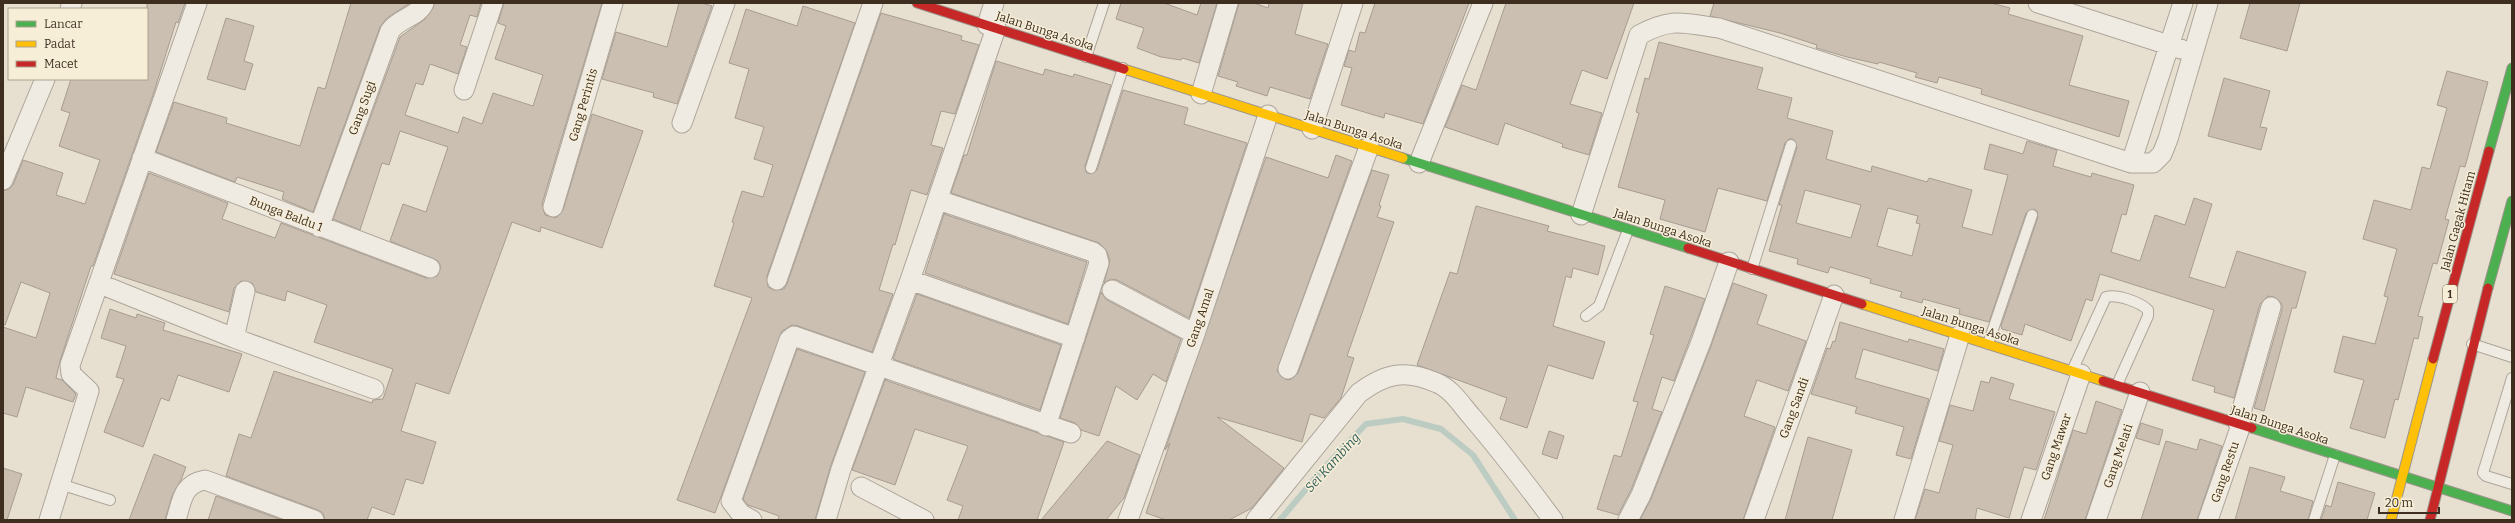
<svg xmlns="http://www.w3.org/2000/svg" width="2515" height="523" font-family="Bitter,serif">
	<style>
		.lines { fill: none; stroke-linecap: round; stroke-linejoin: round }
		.stream { stroke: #bcccc2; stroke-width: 6 }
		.building { fill: #cbbfb2; stroke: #a89c90; fill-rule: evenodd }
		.lane-casing { stroke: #ada599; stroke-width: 12 }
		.street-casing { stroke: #ada599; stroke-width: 21 }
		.fast-casing { stroke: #9c958a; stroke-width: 11 }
		.slow-casing { stroke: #9c958a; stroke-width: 11 }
		.jam-casing { stroke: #9c958a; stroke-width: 11 }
		.lane { stroke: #efebe3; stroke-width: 10 }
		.street { stroke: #efebe3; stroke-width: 19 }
		.fast { stroke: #4caf50; stroke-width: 9 }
		.slow { stroke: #ffc107; stroke-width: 9 }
		.jam { stroke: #c62828; stroke-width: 9 }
		.labels { text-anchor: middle; stroke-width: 3; stroke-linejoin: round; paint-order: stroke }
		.shield { fill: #f7eed8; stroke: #756857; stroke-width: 1 }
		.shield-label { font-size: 11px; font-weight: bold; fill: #3d2e20 }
		.street-label { font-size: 12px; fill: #3d2e20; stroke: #f7eed8 }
		.water-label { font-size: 13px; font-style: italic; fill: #2f5d5a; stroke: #f7eed8 }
	</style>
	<rect width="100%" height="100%" fill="#e7e0d1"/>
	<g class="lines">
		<!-- stream -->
		<path class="stream" d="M1280 520 1323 469 1366 424 1403 419 1441 429 1473 455 1515 520"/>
	</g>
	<!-- building -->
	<path class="building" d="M147 3H185L178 23 176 22 153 95 93 266H91L60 361 56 378 62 380 76 394 73 402 26 387 17 417 3 413V327L36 338 50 293 21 282 5 325H3V191L9 189 13 185 23 160 63 173 56 195 85 204 100 160 59 146 70 113 61 110 71 79H147Z
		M351 3H410L387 18 380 27 313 212 282 199 284 192 237 177 235 182 156 152 174 102 227 118 226 123 300 146 318 87 325 89Z
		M435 3H481L477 17 470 15 460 45 467 47 458 74 430 64 423 85 416 83 405 115 458 133 463 117 482 124 493 93 533 106 543 75 495 59 506 26 498 23 504 3H602L542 204 545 215 556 218 563 210 592 114 643 131 602 248 541 227 540 232 512 222 449 394 416 383 401 431 436 442 423 484 406 479 394 515 372 507 367 520H325L323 513 318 510 226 476 239 434 251 438 274 371 372 403 373 400 383 399 393 369 314 342 327 305 287 291 285 301 256 292 252 283 241 281 234 288 229 312 114 274 149 173 228 203 222 219 275 238 281 223 426 278 437 276 441 267 438 261 390 241 403 204 426 212 448 147 400 131 389 165 382 163 360 230 333 219 400 37 425 19Z
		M679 3H702L712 6 677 104 653 97 654 93 602 79 616 32 667 47Z
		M1121 3H1164L1197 15 1201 3H1217L1199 63 1182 58 1181 60 1161 57 1137 48 1144 28 1116 19Z
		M1239 3H1254L1268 8 1269 3H1303L1295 34 1328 44 1310 99 1270 87 1267 96 1236 86 1238 82 1218 76Z
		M1375 3H1469L1423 124 1385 113 1384 118 1341 105 1352 68 1344 66 1349 50 1355 52 1360 32 1365 33Z
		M1506 3H1634L1607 79 1582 70 1570 104 1602 113 1589 155 1562 147 1563 144 1505 123 1498 145 1445 127 1462 85 1476 90Z
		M1714 3H1991L2010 8 2008 14 2083 36 2069 85 2129 101 2119 137 1981 94 1982 89 1939 77 1937 83 1915 77 1917 73 1879 62 1878 64 1847 57 1816 48 1817 45 1780 33 1710 16Z
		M2250 3H2300L2287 51 2240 38Z
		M803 6 855 23 767 276 768 287 774 290 784 289 787 284 881 13 962 36 961 40 979 45 955 114 941 111 931 145 943 148 927 195 911 190 895 245 893 244 879 290 893 294 872 352 798 326 792 325 782 331 715 513 677 500 752 298 714 286 734 223 732 222 742 191 763 197 773 165 754 159 764 127 735 118 749 69 729 63 746 9 797 26Z
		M226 18 254 26 244 61 253 64 245 90 207 79Z
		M1659 42 1763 68 1757 89 1792 98 1787 118 1833 131 1826 159 1871 172 1872 166 1927 182 1929 178 1972 190 1962 227 1992 235 2008 175 1984 169 1990 144 2023 154 2027 141 2057 150 2053 166 2091 177 2092 173 2134 185 2126 215 2122 214 2111 252 2140 261 2155 215 2185 225 2194 198 2212 204 2189 277 2225 288 2237 251 2306 272 2296 308H2292L2264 411 2254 408 2282 310V304L2274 297 2268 296 2260 304 2234 398 2214 392 2215 387 2192 380 2214 310 2100 274 2092 301 2086 299 2071 341 2025 324 2022 335 2002 329 2001 326 2038 217 2037 211 2034 209 2026 213 1989 322 1959 314 1960 309 1923 299 1922 303 1900 297 1902 292 1870 283 1871 279 1830 267 1828 273 1797 264 1798 259 1769 251 1782 205H1779L1797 147 1793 139H1789L1785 143 1767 201 1718 188 1705 232 1660 219 1665 200 1618 187 1639 113 1636 112 1645 78 1649 79ZM1805 190 1861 205 1851 238 1796 223ZM1888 208 1918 216 1916 223 1920 224 1912 256 1877 246Z
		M996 61 1043 75 1045 69 1073 77 1074 74 1111 85 1085 166 1086 172 1089 174 1097 170 1123 90 1188 108 1184 124 1247 143 1189 318 1117 280 1111 279 1104 283 1110 260 1107 252 1099 243 951 193 964 155H967Z
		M2447 71 2488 82 2465 167 2460 166 2445 219 2449 220 2437 264 2433 263 2418 316 2423 317 2418 339 2414 338 2398 400 2395 399 2385 438 2350 428 2364 380 2334 372 2343 336 2375 344 2388 297 2384 296 2397 249 2363 239 2374 200 2411 210 2422 167 2430 169 2447 108 2437 105Z
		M2224 78 2270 91 2260 127 2267 128 2261 150 2208 136Z
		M1336 155 1352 161 1277 371 1285 379 1290 380 1298 373 1372 170 1389 175 1379 205 1381 206 1377 217 1394 222 1347 356 1354 358 1341 398 1324 418 1310 414 1302 442 1217 417 1284 468 1252 508 1229 520H1166L1146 513 1170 443 1165 450 1266 157 1328 178Z
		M1476 206 1549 226 1547 231 1605 246 1598 275 1573 268 1571 278 1566 276 1553 326 1605 342 1593 379 1548 365 1527 428 1500 419 1507 398 1417 365 1450 272 1457 274Z
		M944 214 1087 262 1068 324 925 273Z
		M1733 283 1767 295 1757 324 1806 341 1788 391 1757 380 1744 416 1775 427 1743 520H1640L1651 499 1711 346Z
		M1665 286 1705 299 1674 381 1662 377 1652 409 1662 412 1631 490 1618 515 1597 509 1614 455 1621 457 1638 402 1633 401 1654 335 1650 334Z
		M1101 292 1107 300 1181 339 1166 382 1153 374 1137 400 1116 386 1099 436 1081 430 1075 423 1060 418Z
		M917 294 1061 345 1040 410 893 359Z
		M110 309 136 318 137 314 165 323 163 330 242 354 229 392 178 375 169 401 161 398 143 447 104 432 124 379 116 377 126 346 101 338Z
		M1840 322 1908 342 1909 339 1944 349 1938 371 1863 349 1855 378 1929 399 1911 459 1896 455 1904 427 1855 413 1857 407 1811 394 1827 348 1830 349 1833 341 1835 342Z
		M797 349 865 372 831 465 815 520H778L779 516 748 505 743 499Z
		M1991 377 2014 384 2009 399 2055 412 2036 470 2024 467 2009 518 1977 508 1975 520H1915L1925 489 1939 493 1953 445 1939 441 1950 405 1973 411 1981 381 1989 383Z
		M885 380 1064 442 1037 520H958L963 506 947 500 968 446 915 429 895 485 852 470Z
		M2096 401 2122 410 2085 520H2044L2073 430 2086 434Z
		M2141 423 2163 430 2159 445 2136 438Z
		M1549 431 1564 436 1557 459 1542 454Z
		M1808 437 1852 450 1832 520H1785Z
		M2200 439 2222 446 2197 520H2141L2166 441 2197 450Z
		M1107 441 1140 455 1124 498 1106 520H1041Z
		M154 454 186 467 181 480 172 496 165 520H129Z
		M2250 467 2285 477 2280 491 2313 501 2308 520H2235Z
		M3 468 22 474 7 520H3Z
		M2338 482 2375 493 2367 520H2321L2326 505 2331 507Z
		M216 496 282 520H208Z"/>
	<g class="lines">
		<!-- lane casing -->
		<g class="lane-casing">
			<path id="lane" d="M1086 57 1104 3
				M1091 168 1123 68
				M1752 269 1791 145
				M1586 316 1599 306 1628 230
				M1988 344 2032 215
				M2472 344 2512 357
				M2072 371 2106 297C2117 294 2140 302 2148 310V316L2117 385
				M2512 378 2483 473 2486 476 2512 484
				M60 484 110 500
				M2314 520 2335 455"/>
		</g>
		<!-- street casing -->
		<g class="street-casing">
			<path id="street" d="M2038 3 2181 49
				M70 9 72 3
				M987 25 994 3
				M464 90 493 3
				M1201 94 1228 3
				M682 123 725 3
				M1312 129 1353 3
				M142 158 430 268
				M1419 163 1483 3
				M2131 163 2183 3
				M3 180 45 79
				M938 200 1093 252 1097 255 1099 263 1046 426
				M553 207 613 3
				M1581 215 1639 35C1673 17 1682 23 1719 28L2131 163H2153L2162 154 2168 139 2208 3
				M319 227 390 31C399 18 418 17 424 3
				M777 280 873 3
				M910 280 1075 338
				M100 284 234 338 374 389
				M1112 290 1195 334
				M234 338 245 291
				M1288 369 1369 147
				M2238 423 2271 307
				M861 487 924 520
				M49 520 89 391 71 374 70 365 197 3
				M176 520C182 501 182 484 205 480L314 520
				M752 520 741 514 731 501 789 340 794 336 1071 433
				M826 520 841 469 910 280 996 28
				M1128 520 1195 334 1268 115
				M1256 520 1359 393C1386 373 1405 369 1437 383 1452 389 1462 406 1472 417 1500 450 1527 485 1553 520
				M1628 520 1641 495 1701 342 1729 262
				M1754 520 1834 295
				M1904 520 1960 335
				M2031 520 2081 374
				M2096 520 2140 392
				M2208 520 2241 425"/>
		</g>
		<!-- fast casing -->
		<g class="fast-casing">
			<path id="fast" d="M2489 151 2512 68
				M1403 158 1688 248
				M2488 288 2512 201
				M2252 428 2512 511"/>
		</g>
		<!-- slow casing -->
		<g class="slow-casing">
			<path id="slow" d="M1124 69 1403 158
				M1862 304 2103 381
				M2391 520 2433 359"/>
		</g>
		<!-- jam casing -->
		<g class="jam-casing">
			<path id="jam" d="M917 3 1124 69
				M1688 248 1862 304
				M2433 359 2489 151
				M2103 381 2252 428
				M2430 520 2488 288"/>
		</g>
		<!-- lane -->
		<use href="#lane" class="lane"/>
		<!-- street -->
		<use href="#street" class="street"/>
		<!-- fast -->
		<use href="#fast" class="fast"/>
		<!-- slow -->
		<use href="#slow" class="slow"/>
		<!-- jam -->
		<use href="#jam" class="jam"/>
	</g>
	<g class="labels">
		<!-- shield labels -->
		<rect class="shield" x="2443" y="285" width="14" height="18" rx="3"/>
		<g class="shield-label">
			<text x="2450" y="298">1</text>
		</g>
		<!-- street labels -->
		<g class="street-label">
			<text transform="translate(1045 31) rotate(18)" y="4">Jalan Bunga Asoka</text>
			<text transform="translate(583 105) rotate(-74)" y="4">Gang Perintis</text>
			<text transform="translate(362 108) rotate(-70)" y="4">Gang Sugi</text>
			<text transform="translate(1354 130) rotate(18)" y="4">Jalan Bunga Asoka</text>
			<text transform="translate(286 214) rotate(21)" y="4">Bunga Baldu 1</text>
			<text transform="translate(2458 221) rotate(-75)" y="4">Jalan Gagak Hitam</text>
			<text transform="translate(1663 228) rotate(18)" y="4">Jalan Bunga Asoka</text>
			<text transform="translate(1200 318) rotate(-71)" y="4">Gang Amal</text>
			<text transform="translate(1971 326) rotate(18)" y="4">Jalan Bunga Asoka</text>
			<text transform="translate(1794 408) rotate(-70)" y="4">Gang Sandi</text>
			<text transform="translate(2280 425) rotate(18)" y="4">Jalan Bunga Asoka</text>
			<text transform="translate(2056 447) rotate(-71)" y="4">Gang Mawar</text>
			<text transform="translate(2118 456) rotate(-71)" y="4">Gang Melati</text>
			<text transform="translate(2225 472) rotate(-71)" y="4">Gang Restu</text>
		</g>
		<!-- water labels -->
		<g class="water-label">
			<text transform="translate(1332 462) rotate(-48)" y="5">Sei Kambing</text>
		</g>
	</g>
	<!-- border -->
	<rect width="2515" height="523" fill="none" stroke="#3d2e20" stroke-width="8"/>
	<!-- legend -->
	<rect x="8" y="8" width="140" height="72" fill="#f7eed8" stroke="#ada18e"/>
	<rect x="16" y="21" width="20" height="6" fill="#4caf50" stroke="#ada18e"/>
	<text x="44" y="28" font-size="12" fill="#3d2e20">Lancar</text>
	<rect x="16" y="41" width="20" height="6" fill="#ffc107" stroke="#ada18e"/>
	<text x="44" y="48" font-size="12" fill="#3d2e20">Padat</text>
	<rect x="16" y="61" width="20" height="6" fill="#c62828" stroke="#ada18e"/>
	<text x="44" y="68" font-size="12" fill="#3d2e20">Macet</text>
	<!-- scale -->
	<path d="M2379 507v6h60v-6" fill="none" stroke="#3d2e20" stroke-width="2"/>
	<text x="2385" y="507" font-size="12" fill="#3d2e20" stroke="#f7eed8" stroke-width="3" paint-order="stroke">20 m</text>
</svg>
